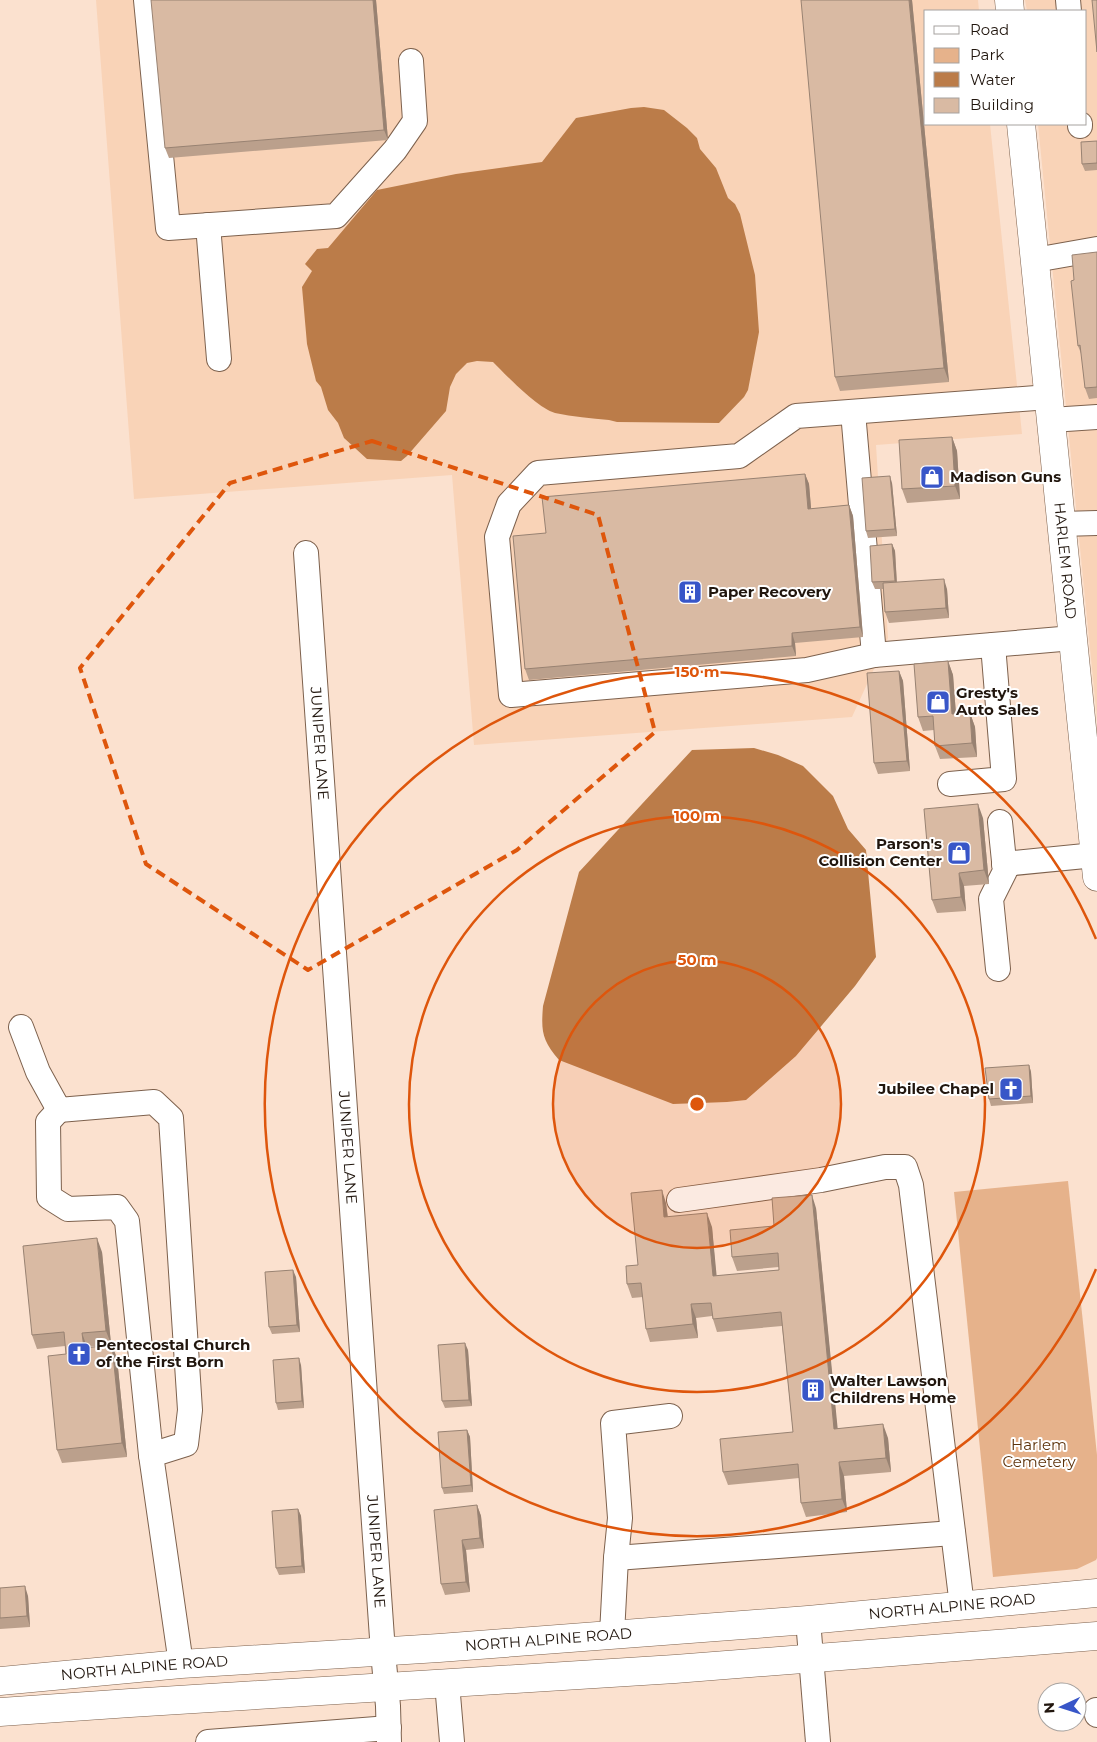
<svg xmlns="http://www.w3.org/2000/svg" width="1097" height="1742" font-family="Montserrat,sans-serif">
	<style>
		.built { fill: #f9d3b7 }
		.green { fill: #e6b28b }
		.water { fill: #bb7c49 }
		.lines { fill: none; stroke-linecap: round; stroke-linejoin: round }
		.minor-casing { stroke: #7d614d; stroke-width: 26 }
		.major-casing { stroke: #7d614d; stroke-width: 29 }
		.minor { stroke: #fff; stroke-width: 24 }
		.major { stroke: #fff; stroke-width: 28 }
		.wall { fill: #bba08c }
		.shaded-wall { fill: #988272 }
		.building { fill: #d9baa3; stroke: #988272 }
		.marked { fill: none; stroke: #de560c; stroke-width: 4; stroke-dasharray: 10 6; stroke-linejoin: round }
		.ring { fill: none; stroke: #de560c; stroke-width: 2.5 }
		.labels { text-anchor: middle; stroke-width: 4; stroke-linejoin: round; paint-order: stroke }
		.poi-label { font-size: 15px; font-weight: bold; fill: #21160e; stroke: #fff; text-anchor: start }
		.street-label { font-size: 15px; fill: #21160e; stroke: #fff }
		.park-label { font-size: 15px; fill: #5d320a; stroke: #fff }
		.centre { fill: #de560c; stroke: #fff; stroke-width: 2.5 }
		.ring-label { font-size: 15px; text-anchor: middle; font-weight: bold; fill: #de560c; stroke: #fff; stroke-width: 4; stroke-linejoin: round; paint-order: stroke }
	</style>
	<rect width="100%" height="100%" fill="#fbe1cf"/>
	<!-- built -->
	<path class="built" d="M96 0H978L979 11H926V124H990L1022 434 876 445 888 638 852 717 474 745 452 475 134 499Z
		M1025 0H1097V719L1038 124H1086V11H1027Z"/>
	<!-- green -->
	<path class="green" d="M1068 1181 1097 1455V1558L1096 1560 1077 1569 993 1577 954 1192Z"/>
	<!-- water -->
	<path class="water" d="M644 107 664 110 687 128 697 138 700 149 716 168 728 198 735 204 740 214 755 275 759 332 748 390 744 397 719 423 617 422 609 420C591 418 573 417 555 413 537 408 506 375 493 362L477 361 467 363 456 374 450 387 446 411 407 456 401 461 367 459 344 438 338 423 328 410 321 387 316 381 307 344 302 287 312 271 305 264 317 249 328 248 377 190 456 174 542 162 576 118 631 108Z
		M754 748 778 755 803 766 833 796 848 829 866 850 876 957 855 986 796 1056 746 1100 727 1102 673 1104 559 1060C542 1040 541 1032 543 1006L579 872 692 750Z"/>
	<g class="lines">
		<!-- minor casing -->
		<g class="minor-casing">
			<g id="minor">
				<path d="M146 0 168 228 336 216 395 150 415 121 411 61"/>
				<path d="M1068 0 1069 11"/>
				<path d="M1080 124V126"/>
				<path d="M208 225 219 359"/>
				<path d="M1035 260 1097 249"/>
				<path d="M1049 397 796 416 739 456 538 473 509 504 497 537 511 695 807 670 874 655 1073 638"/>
				<path d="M853 412 874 655"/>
				<path d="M1051 420 1097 417"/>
				<path d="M1061 524 1097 523"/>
				<path id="s1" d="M306 553 383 1652 388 1706 389 1742"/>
				<path d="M950 784 1004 779 993 645"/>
				<path d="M1004 864 1095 855"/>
				<path d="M998 969 991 899 1005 871 1000 822"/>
				<path d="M21 1027 38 1072 59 1110 154 1102 171 1118 190 1410 186 1444 151 1455 181 1664"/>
				<path d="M59 1110 48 1122 49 1197 68 1209 117 1207 127 1221 151 1455"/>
				<path d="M679 1200 821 1180 885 1167H905L911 1185 962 1606"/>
				<path d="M616 1558 953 1533"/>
				<path d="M808 1620 818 1742"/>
				<path d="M612 1634 616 1558 620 1518 613 1423 670 1416"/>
				<path d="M447 1683 452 1742"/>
				<path d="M1096 1710 1097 1715"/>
				<path d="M208 1742 389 1728"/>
			</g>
		</g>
		<!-- major casing -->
		<g class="major-casing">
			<g id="major">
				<path d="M1009 0 1010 11"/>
				<path id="s2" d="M1021 124 1097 877"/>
				<path id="s3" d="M0 1681 181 1664 439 1648 808 1620 1097 1593"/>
				<path d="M0 1712 130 1703 675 1669 1097 1636"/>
			</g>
		</g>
		<!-- minor -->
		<use href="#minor" class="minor"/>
		<!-- major -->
		<use href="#major" class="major"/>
	</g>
	<!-- wall -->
	<path class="wall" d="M376 0 388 140 169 158 165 148Z
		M912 0 949 382 840 391 835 377Z
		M1097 141V170L1085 171 1082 164Z
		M1097 252V398L1089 399 1085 388 1082 356 1078 346 1074 280Z
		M952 437 957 451 960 499 907 503 902 489Z
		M805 474 809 484 811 509 849 505 853 516 863 637 795 643 796 656 529 680 525 669 546 533Z
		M892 483 897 536 868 538 866 531Z
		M892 544 895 551 897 582 947 589 949 618 889 623 885 612 883 589H875L872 582Z
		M948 661 953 675 956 714 970 713 975 727 977 757 940 759 935 746 934 730 923 731 918 717Z
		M899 671 903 681 910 771 878 774 874 763Z
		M983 818 989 884 964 886 966 911 937 913 932 900Z
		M1029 1065 1031 1072 1033 1103 991 1106 989 1099Z
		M666 1203 668 1217 712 1227 716 1276 779 1270V1267L737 1271 732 1257 774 1226 816 1208 837 1428 888 1438 891 1472 844 1476 847 1512 806 1517 801 1503 799 1478 728 1485 723 1472 793 1432 782 1326 717 1332 712 1316 696 1318 698 1338 650 1342 646 1329 643 1297 632 1298 627 1284 638 1265Z
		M102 1252 111 1344 87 1347 117 1358 127 1457 62 1463 57 1450 66 1354 65 1346 37 1349 32 1335Z
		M296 1277 300 1332 272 1334 269 1327Z
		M468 1350 472 1406 445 1408 442 1401Z
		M301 1365 304 1408 278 1410 276 1403Z
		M467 1430 470 1437 473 1492 444 1494 442 1488Z
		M477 1505 481 1516 484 1548 466 1550 470 1592 445 1595 441 1584Z
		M298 1509 301 1516 305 1573 279 1575 276 1568Z
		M0 1588 28 1596 30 1627 0 1629Z"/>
	<!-- shaded-wall -->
	<path class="shaded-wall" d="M373 0H376L388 140 384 130Z
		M909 0H912L949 382 944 368Z
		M952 437 957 451 960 499 955 486Z
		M805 474 809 484 812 519 808 509Z
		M890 476 892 483 897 536 895 529Z
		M849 505 853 516 863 637 860 627Z
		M892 544 895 551 897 588 895 581Z
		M944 579 947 589 949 618 946 608Z
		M792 633 795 643 796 656 792 646Z
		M948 661 953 675 957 728 952 714Z
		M899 671 903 681 910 771 907 761Z
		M970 713 975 727 977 757 972 743Z
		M978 804 983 818 989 884 984 870Z
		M959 873 964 886 966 911 961 897Z
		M1029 1065 1031 1072 1033 1103 1031 1096Z
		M662 1190 666 1203 669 1230 664 1217Z
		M812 1195 816 1208 839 1442 834 1429Z
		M707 1213 712 1227 718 1290 713 1276Z
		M97 1238 102 1252 111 1344 106 1331Z
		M293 1270 296 1277 300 1332 297 1325Z
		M691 1304 696 1318 698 1338 693 1324Z
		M82 1333 87 1347 89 1361 84 1348Z
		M465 1343 468 1350 472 1406 469 1400Z
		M112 1345 117 1358 127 1457 122 1443Z
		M299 1358 301 1365 304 1408 302 1401Z
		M883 1424 888 1438 891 1472 886 1458Z
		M467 1430 470 1437 473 1492 471 1485Z
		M839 1462 844 1476 847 1512 842 1499Z
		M477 1505 481 1516 484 1548 480 1538Z
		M298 1509 301 1516 305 1573 302 1566Z
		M462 1540 466 1550 470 1592 466 1582Z
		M25 1586 28 1596 30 1627 27 1616Z"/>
	<!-- building -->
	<path class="building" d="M151 0H373L384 130 165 148Z
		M801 0H909L944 368 835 377Z
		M1092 0H1097V52Z
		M1097 141V163L1082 164 1081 142Z
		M1097 252V387L1085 388 1080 345 1078 346 1071 281 1074 280 1072 255Z
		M952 437 955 486 902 489 899 440Z
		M805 474 808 509 849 505 860 627 792 633V646L525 669 513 536 546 533 542 497Z
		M890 476 895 529 866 531 862 478Z
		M892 544 895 581 872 582 870 546Z
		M944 579 946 608 885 612 883 583Z
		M948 661 952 714 970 713 972 743 935 746 933 716 918 717 914 664Z
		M899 671 907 761 874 763 867 673Z
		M978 804 984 870 959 873 961 897 932 900 924 809Z
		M1029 1065 1031 1096 989 1099 985 1068Z
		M662 1190 664 1217 707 1213 713 1276 779 1270 778 1253 732 1257 730 1230 774 1226 772 1198 812 1195 834 1429 883 1424 886 1458 839 1462 842 1499 801 1503 798 1464 723 1472 720 1439 793 1432 781 1312 713 1319 711 1303 691 1304 693 1324 646 1329 641 1283 627 1284 626 1266 638 1265 631 1193Z
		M97 1238 106 1331 82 1333 84 1348 112 1345 122 1443 57 1450 48 1356 66 1354 64 1332 32 1335 23 1246Z
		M293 1270 297 1325 269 1327 265 1272Z
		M465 1343 469 1400 442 1401 438 1345Z
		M299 1358 302 1401 276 1403 273 1360Z
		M467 1430 471 1485 442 1488 438 1432Z
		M477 1505 480 1538 462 1540 466 1582 441 1584 434 1510Z
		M298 1509 302 1566 276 1568 272 1511Z
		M25 1586 27 1616 0 1618V1588Z"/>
	<!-- marked area -->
	<path class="marked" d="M372 441 598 515 655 732 517 850 308 970 146 864 80 668 230 483Z"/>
	<!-- distance rings -->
	<circle cx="697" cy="1104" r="144" fill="#de560c" fill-opacity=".12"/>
	<g class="ring">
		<circle cx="697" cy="1104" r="144"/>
		<circle cx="697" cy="1104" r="288"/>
		<path d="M1096 1269A432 432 0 1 1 1096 939"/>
	</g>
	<!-- icons -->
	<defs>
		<g id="shop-square" transform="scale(1.25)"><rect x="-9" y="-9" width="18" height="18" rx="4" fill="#3856c8" stroke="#fff"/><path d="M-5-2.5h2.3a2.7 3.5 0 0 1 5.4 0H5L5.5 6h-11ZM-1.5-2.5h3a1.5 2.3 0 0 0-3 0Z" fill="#fff"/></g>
		<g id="building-square" transform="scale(1.25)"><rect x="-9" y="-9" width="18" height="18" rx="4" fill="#3856c8" stroke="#fff"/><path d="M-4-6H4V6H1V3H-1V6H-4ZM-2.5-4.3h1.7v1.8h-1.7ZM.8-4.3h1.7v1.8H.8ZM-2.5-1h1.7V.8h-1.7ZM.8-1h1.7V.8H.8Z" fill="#fff"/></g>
		<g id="church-square" transform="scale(1.25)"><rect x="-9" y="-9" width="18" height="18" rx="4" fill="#3856c8" stroke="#fff"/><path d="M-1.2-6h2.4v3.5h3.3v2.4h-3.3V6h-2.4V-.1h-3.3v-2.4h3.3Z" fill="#fff"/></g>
	</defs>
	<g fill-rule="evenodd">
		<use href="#shop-square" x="932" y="477"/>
		<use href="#building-square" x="690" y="592"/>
		<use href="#shop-square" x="938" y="702"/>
		<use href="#shop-square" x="959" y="853"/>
		<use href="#church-square" x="1011" y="1089"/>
		<use href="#church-square" x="79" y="1354"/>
		<use href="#building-square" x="813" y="1390"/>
	</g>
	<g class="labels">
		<!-- poi labels -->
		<g class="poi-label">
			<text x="950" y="482">Madison Guns</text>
			<text x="708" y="597">Paper Recovery</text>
			<text x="956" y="698">Gresty's<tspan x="956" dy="17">Auto Sales</tspan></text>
			<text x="942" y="849" text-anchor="end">Parson's<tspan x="942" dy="17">Collision Center</tspan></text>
			<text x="994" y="1094" text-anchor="end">Jubilee Chapel</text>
			<text x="96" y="1350">Pentecostal Church<tspan x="96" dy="17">of the First Born</tspan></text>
			<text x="830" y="1386">Walter Lawson<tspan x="830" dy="17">Childrens Home</tspan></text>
		</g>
		<!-- street labels -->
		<g class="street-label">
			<text dy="5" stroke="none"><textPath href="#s2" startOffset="439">HARLEM ROAD</textPath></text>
			<text dy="5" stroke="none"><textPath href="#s1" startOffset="191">JUNIPER LANE</textPath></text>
			<text dy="5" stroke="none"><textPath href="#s1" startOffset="596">JUNIPER LANE</textPath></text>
			<text dy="5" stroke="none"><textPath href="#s1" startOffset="1001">JUNIPER LANE</textPath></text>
			<text dy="5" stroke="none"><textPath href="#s3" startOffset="955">NORTH ALPINE ROAD</textPath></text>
			<text dy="5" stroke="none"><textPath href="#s3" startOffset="550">NORTH ALPINE ROAD</textPath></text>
			<text dy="5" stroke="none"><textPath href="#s3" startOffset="145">NORTH ALPINE ROAD</textPath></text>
		</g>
		<!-- park labels -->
		<g class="park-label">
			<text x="1039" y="1450">Harlem<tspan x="1039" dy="17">Cemetery</tspan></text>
		</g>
	</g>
	<circle cx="697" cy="1104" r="8" class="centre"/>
	<g class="ring-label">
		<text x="697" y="677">150 m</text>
		<text x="697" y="821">100 m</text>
		<text x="697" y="965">50 m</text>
	</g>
	<!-- legend -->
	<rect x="924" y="10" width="162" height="115" fill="#ffffff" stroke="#a6a29f"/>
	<rect x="934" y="26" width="25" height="8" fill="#ffffff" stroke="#a6a29f"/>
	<text x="970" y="35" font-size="15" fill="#21160e">Road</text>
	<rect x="934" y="48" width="25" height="15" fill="#e6b28b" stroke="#a6a29f"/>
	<text x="970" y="60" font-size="15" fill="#21160e">Park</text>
	<rect x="934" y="72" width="25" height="15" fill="#bb7c49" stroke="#a6a29f"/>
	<text x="970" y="85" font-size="15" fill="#21160e">Water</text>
	<rect x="934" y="98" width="25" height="15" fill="#d9baa3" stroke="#a6a29f"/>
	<text x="970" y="110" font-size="15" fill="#21160e">Building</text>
	<!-- north arrow -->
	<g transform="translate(1062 1707) rotate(266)"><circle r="24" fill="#ffffff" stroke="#a6a29f"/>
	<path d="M0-4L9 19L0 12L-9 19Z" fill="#3856c8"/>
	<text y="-8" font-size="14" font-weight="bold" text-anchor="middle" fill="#21160e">N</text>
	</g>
</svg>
